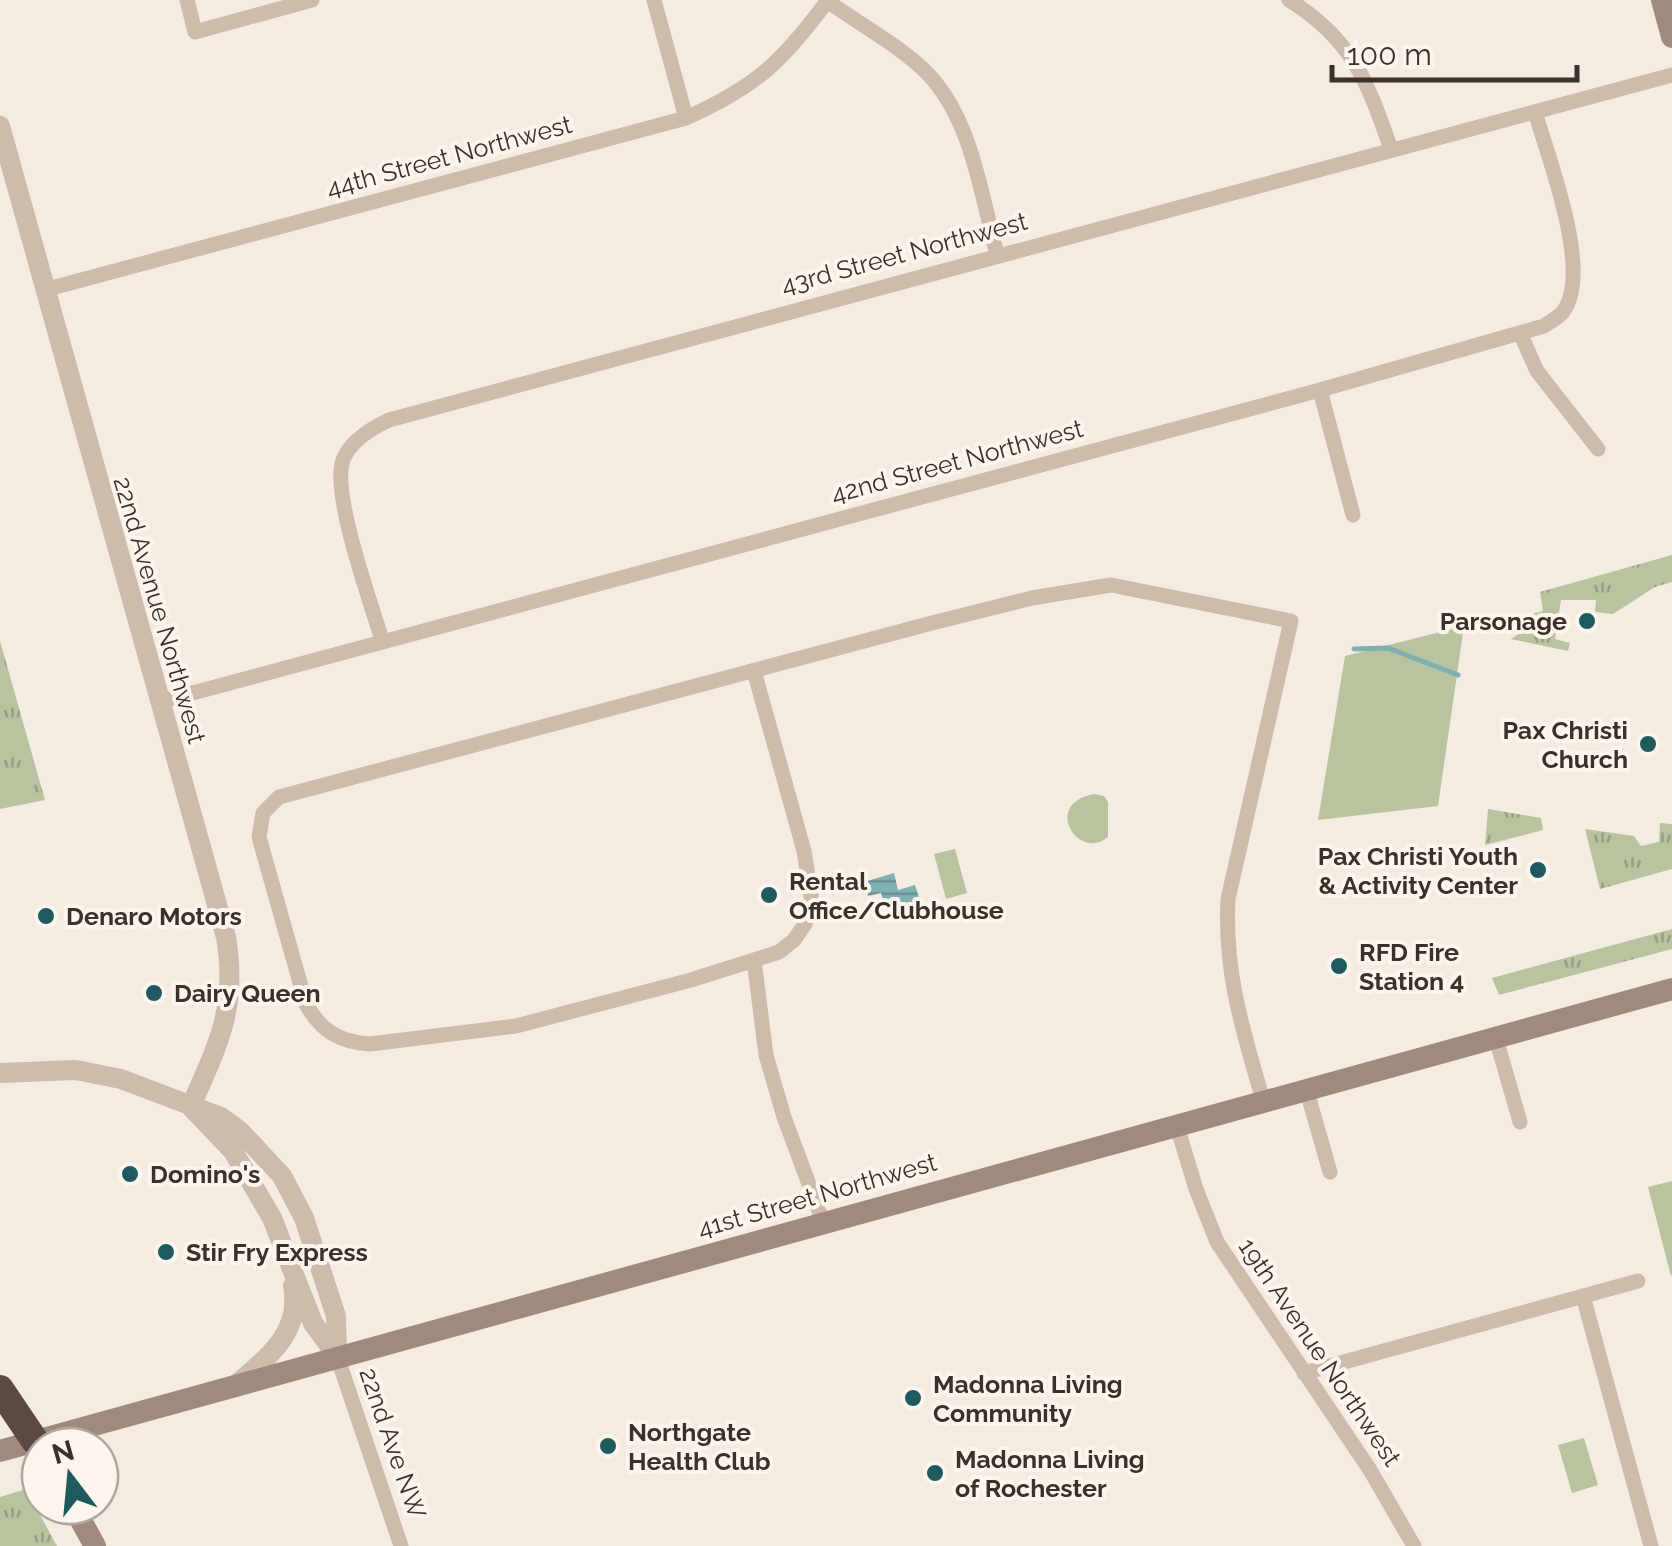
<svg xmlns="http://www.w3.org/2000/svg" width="1672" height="1546" font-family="Raleway,sans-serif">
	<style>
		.grass { fill: url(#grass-tufts) }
		.park { fill: #b8c4a0 }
		.water { fill: url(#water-rules) }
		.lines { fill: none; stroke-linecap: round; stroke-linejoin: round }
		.stream { stroke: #7fb0b2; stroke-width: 5 }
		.minor { stroke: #cdbbac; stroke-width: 15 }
		.tertiary { stroke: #cdbbac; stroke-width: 20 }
		.secondary { stroke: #a18a7d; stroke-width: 22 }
		.motorway { stroke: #5c4a42; stroke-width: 28 }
		.poi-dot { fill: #1f5a5e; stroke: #fbf5ee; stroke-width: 4 }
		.labels { text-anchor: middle; stroke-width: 8; stroke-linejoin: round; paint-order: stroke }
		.street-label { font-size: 25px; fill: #3b302b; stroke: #fbf5ee }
		.poi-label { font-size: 25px; font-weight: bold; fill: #3b302b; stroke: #fbf5ee; text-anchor: start }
	</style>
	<defs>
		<pattern id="grass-tufts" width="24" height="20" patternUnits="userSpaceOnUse" patternTransform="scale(2.5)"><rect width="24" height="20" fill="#b8c4a0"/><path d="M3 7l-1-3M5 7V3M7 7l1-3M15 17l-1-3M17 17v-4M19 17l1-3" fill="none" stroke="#97a083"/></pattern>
		<pattern id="water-rules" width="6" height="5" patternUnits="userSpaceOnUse" patternTransform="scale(2.5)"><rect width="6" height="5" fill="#7fb0b2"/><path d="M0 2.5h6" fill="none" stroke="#699091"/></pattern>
	</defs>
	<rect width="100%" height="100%" fill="#f4ebe1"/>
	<!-- grass -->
	<path class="grass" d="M1672 555V582L1655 587 1613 614 1595 612 1596 600H1561L1555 639 1570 643 1568 651 1511 639 1523 631 1545 636 1546 619 1532 614 1543 611 1540 592Z
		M0 641 45 800 0 809Z
		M1488 809 1541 818 1543 830 1485 845Z
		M1660 823 1672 824V869L1600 889 1585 829 1634 836 1641 846 1659 842Z
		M1672 929V949L1499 995 1492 978Z
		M26 1489 57 1546H0V1497Z"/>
	<!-- park -->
	<path class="park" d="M1464 626 1438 806 1318 820 1345 656Z
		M1094 794 1104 796 1108 802V837C1079 862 1041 804 1094 794Z
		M955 849 967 893 946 899 934 854Z
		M1672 1181V1275L1671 1276 1648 1187Z
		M1584 1438 1598 1485 1572 1493 1558 1445Z"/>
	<!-- water -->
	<path class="water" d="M894 873 898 890 915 885 920 901 886 910 881 893 868 896 864 882Z"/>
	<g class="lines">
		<!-- stream -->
		<path class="stream" d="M1354 649 1388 648 1458 675"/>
		<!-- minor -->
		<path class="minor" d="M187 0 195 32 312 0
			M654 0 686 118
			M1289 0C1353 40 1367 81 1391 149
			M827 1C858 23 902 47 928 74 972 120 981 195 997 254
			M44 290 686 118C756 87 783 61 828 0
			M1521 335 1537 371 1598 449
			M1320 390 1353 515
			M382 640C371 603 331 493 343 460 350 441 372 428 389 420L1672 75
			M754 671 804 851 811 895V907L805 924 794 940 779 952 691 980 516 1026 370 1044C339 1042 321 1031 306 1004L259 837 263 813 279 797 932 623 1032 598 1111 585 1291 621 1228 899C1224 972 1243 1031 1263 1100
			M159 702 1320 390 1544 326C1550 322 1559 317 1563 312 1593 272 1548 157 1535 112
			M754 960 766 1055 784 1117 823 1222
			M1495 1035 1520 1122
			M1306 1088 1330 1172
			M1176 1123 1196 1189 1217 1242 1370 1470 1414 1546
			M1583 1296 1651 1546
			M337 1356 401 1546
			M1304 1373 1638 1281"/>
		<!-- tertiary -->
		<path class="tertiary" d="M0 126 226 937C238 1008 218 1044 191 1106
			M0 1073 76 1070 121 1079 221 1117 240 1131 282 1176 304 1218 336 1316 337 1356
			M192 1108 233 1151 272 1218 313 1323 337 1356
			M237 1384C268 1357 302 1332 293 1286"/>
		<!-- secondary -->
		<path class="secondary" d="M1662 0 1672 37
			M0 1451 1672 989
			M73 1506 95 1546"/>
		<!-- motorway -->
		<path class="motorway" d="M0 1389 35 1441"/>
	</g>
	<!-- markers -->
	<g class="poi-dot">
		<circle cx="1587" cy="621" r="10"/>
		<circle cx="1648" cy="744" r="10"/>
		<circle cx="1538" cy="870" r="10"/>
		<circle cx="769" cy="895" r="10"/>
		<circle cx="46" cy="916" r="10"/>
		<circle cx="1339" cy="966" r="10"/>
		<circle cx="154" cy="993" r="10"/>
		<circle cx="130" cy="1174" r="10"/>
		<circle cx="166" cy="1252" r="10"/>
		<circle cx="913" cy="1398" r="10"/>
		<circle cx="608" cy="1446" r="10"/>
		<circle cx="935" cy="1473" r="10"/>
	</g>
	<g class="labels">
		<!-- street labels -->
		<g class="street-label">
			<text transform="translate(449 156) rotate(-15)" y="9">44th Street Northwest</text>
			<text transform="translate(904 253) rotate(-15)" y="9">43rd Street Northwest</text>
			<text transform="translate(957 461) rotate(-15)" y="9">42nd Street Northwest</text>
			<text transform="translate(160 610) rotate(74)" y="9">22nd Avenue Northwest</text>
			<text transform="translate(817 1195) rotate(-16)" y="9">41st Street Northwest</text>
			<text transform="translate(1320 1352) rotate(56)" y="9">19th Avenue Northwest</text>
			<text transform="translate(393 1443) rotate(71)" y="9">22nd Ave NW</text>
		</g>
		<!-- poi labels -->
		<g class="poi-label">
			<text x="1567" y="630" text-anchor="end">Parsonage</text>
			<text x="1628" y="739" text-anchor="end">Pax Christi<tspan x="1628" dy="29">Church</tspan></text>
			<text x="1518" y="865" text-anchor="end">Pax Christi Youth<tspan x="1518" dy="29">&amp; Activity Center</tspan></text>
			<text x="789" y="890">Rental<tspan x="789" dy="29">Office/Clubhouse</tspan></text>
			<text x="66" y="925">Denaro Motors</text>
			<text x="1359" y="961">RFD Fire<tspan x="1359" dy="29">Station 4</tspan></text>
			<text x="174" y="1002">Dairy Queen</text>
			<text x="150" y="1183">Domino's</text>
			<text x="186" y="1261">Stir Fry Express</text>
			<text x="933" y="1393">Madonna Living<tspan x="933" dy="29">Community</tspan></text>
			<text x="628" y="1441">Northgate<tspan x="628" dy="29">Health Club</tspan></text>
			<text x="955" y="1468">Madonna Living<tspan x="955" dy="29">of Rochester</tspan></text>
		</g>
	</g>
	<!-- north arrow -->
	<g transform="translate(70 1476) rotate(344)"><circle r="48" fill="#fbf5ee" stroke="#aea6a0" stroke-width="2.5"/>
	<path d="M0-8L18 38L0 25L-18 38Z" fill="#1f5a5e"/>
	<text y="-15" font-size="28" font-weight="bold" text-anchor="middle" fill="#3b302b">N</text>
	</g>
	<!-- scale -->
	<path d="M1332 65v15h245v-15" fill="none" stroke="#3b302b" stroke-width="5"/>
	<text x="1347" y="65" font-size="30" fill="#3b302b" stroke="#fbf5ee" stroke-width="8" paint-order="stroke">100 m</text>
</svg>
